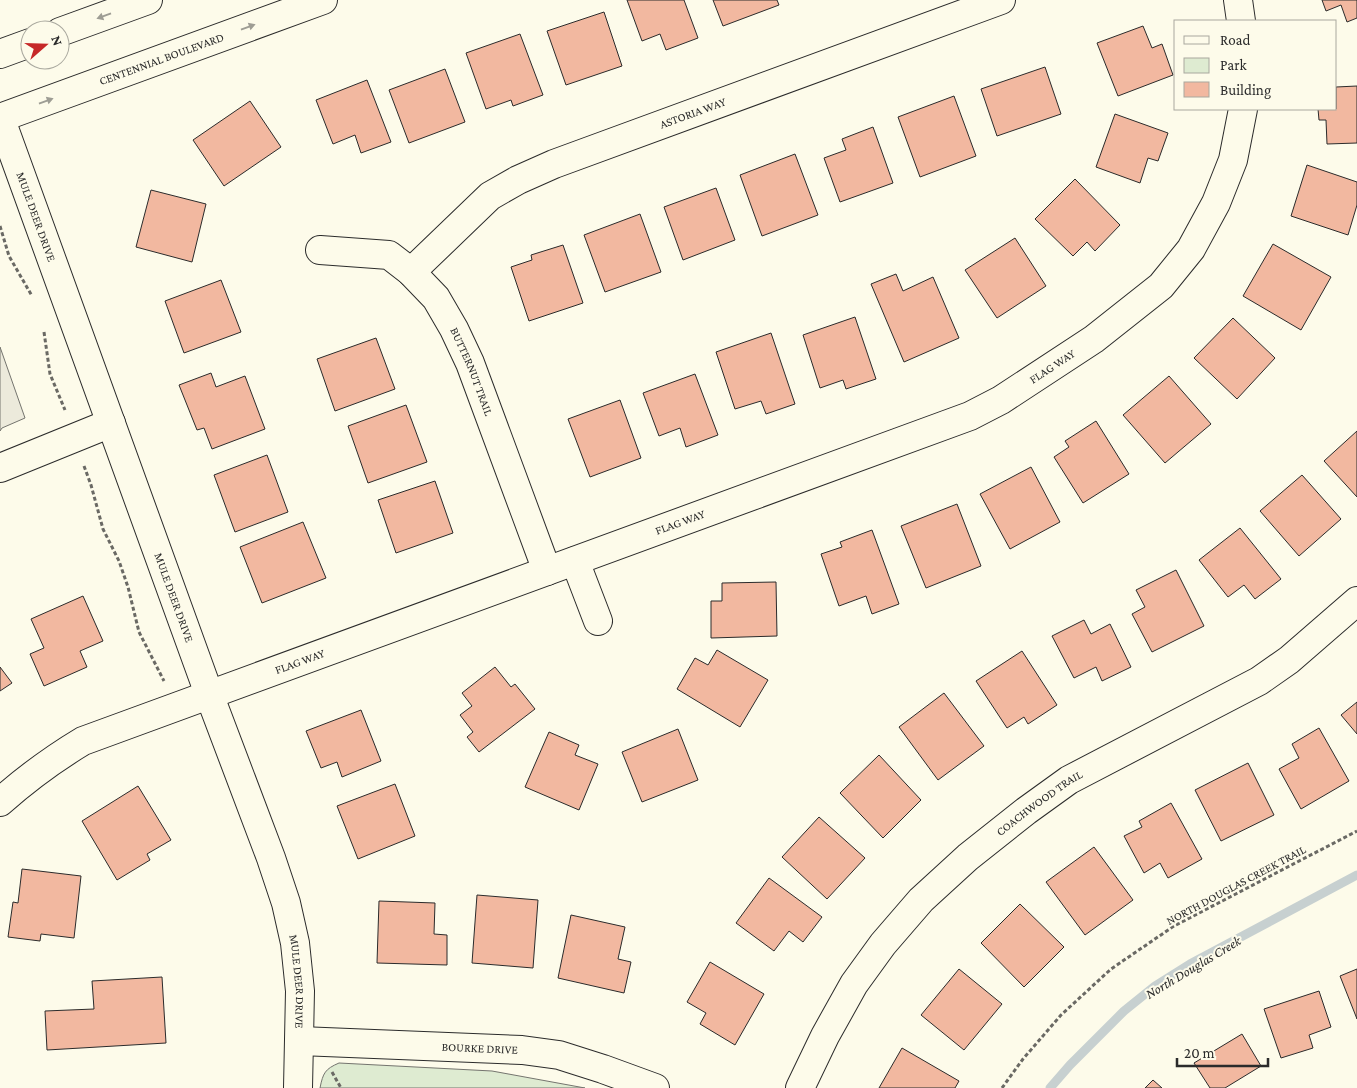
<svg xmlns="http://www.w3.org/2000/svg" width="1357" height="1088" font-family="'Crimson Pro',serif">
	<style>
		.green { fill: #deebd1; stroke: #74746e }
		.parking { fill: #eceadb; stroke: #74746e }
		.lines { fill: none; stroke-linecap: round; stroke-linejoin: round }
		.stream { stroke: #c7d0d0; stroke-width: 9 }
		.building { fill: #f2b8a0; stroke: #2b2b2b }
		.minor-casing { stroke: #2b2b2b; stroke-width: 30 }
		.major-casing { stroke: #2b2b2b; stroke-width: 30 }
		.path { stroke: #6a6964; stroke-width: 3; stroke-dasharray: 4 2.5; stroke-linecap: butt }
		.minor { stroke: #fdfbea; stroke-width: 28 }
		.major { stroke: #fdfbea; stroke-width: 28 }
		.oneway { fill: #9e9d94 }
		.labels { text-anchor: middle; stroke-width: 4; stroke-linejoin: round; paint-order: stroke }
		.street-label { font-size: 12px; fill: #2b2b2b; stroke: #fdfbea }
		.water-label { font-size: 14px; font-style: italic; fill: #2b2b2b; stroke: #fdfbea }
	</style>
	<rect width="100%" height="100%" fill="#fdfbea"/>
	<!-- green -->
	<path class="green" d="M339 1063 492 1071 585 1088H320C323 1073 325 1069 339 1063Z"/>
	<!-- parking -->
	<path class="parking" d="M0 347 25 418 2 428 0 431Z"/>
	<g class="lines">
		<!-- stream -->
		<path class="stream" d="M1050 1088 1070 1065 1124 1011 1155 986 1190 964 1357 875"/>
	</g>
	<!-- building -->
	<path class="building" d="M627 0H684L698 38 666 50 660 34 642 41Z
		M713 0H777L779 5 723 26Z
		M1322 0H1357V18L1347 22 1341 5 1326 11Z
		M604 12 622 66 566 85 547 31Z
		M1143 26 1152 48 1162 44 1173 75 1118 96 1097 43Z
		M520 34 543 95 513 106 511 100 486 109 466 53Z
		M1045 67 1061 114 997 136 981 89Z
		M445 69 465 122 409 143 389 90Z
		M367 80 391 142 361 153 355 135 333 144 316 100Z
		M1357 86V143L1327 144 1326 120H1319L1318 109H1336V87Z
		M954 96 976 156 920 177 898 117Z
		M250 101 281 147 224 186 193 140Z
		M1115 114 1168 133 1158 161 1148 158 1140 183 1096 167Z
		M873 127 893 183 840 202 824 158 846 150 842 139Z
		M795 154 818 215 762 236 740 175Z
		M1307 165 1357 182V205L1348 235 1291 216Z
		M1075 179 1120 225 1095 251 1087 242 1073 256 1035 219Z
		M716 188 735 240 683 260 664 207Z
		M151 190 206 204 192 262 136 247Z
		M640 214 661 272 605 292 584 235Z
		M1015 238 1046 286 997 318 965 270Z
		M1273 244 1331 277 1301 330 1243 296Z
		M563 245 583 303 529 321 511 267 532 260 531 255Z
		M896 274 903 291 933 277 959 338 904 362 871 284Z
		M221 280 241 332 184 353 165 301Z
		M855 317 876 379 846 389 843 380 820 388 803 335Z
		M1233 318 1275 358 1237 399 1194 358Z
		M771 333 795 404 766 414 761 401 735 409 716 352Z
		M376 338 395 389 335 411 317 359Z
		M211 373 216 387 245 376 265 429 212 449 204 428 197 430 179 385Z
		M695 374 718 435 686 447 680 428 659 436 643 393Z
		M1169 376 1211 424 1165 463 1123 415Z
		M620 400 641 458 590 477 568 419Z
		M406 405 427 462 368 483 348 426Z
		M1096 421 1129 474 1083 503 1054 457 1069 447 1065 441Z
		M1357 431V497L1324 461Z
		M267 455 288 512 235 532 214 475Z
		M1031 467 1060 522 1010 549 980 494Z
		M1302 475 1341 519 1299 556 1260 511Z
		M435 481 453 533 396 553 378 500Z
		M957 504 981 566 926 588 901 526Z
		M303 522 326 578 262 603 240 547Z
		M1240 528 1281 579 1255 599 1244 585 1228 597 1199 560Z
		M872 530 899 604 872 614 866 596 839 606 821 554 842 547 840 542Z
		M1176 570 1204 626 1152 652 1132 614 1145 607 1136 590Z
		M776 582 777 636 711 638V601H722V583Z
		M83 596 103 641 80 651 87 667 44 686 30 654 44 648 31 619Z
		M1084 620 1091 634 1110 624 1131 667 1102 681 1096 667 1074 678 1052 636Z
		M717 650 768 680 740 727 677 689 695 658 708 665Z
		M1022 651 1057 705 1028 724 1024 717 1007 728 976 681Z
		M0 667 12 683 0 691Z
		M495 667 511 687 515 684 535 709 479 752 467 737 473 732 460 715 472 706 462 693Z
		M944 693 984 746 938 780 899 727Z
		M1357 702V734L1341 715Z
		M361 710 381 761 342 777 337 762 321 768 306 731Z
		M1319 728 1349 781 1301 809 1279 769 1299 758 1292 744Z
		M678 729 698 780 642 802 622 752Z
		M549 732 579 745 575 755 598 764 579 810 525 787Z
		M879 755 921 800 883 838 840 793Z
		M1248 763 1274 815 1221 841 1195 790Z
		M395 784 415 836 358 859 337 806Z
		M138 786 171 840 147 854 150 860 117 880 82 821Z
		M1171 803 1202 859 1168 878 1160 863 1144 873 1124 836 1142 827 1139 821Z
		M819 817 865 858 827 899 782 857Z
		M1094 847 1133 900 1085 935 1046 882Z
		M22 869 81 876 74 938 41 934 40 941 8 937 13 902 18 903Z
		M769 878 822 917 803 942 789 931 774 951 736 923Z
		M477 895 538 900 533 968 472 963Z
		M379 901 435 903 434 934 447 935V965L377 963Z
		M1020 904 1064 947 1024 987 981 943Z
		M571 915 625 927 618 959 631 962 624 993 558 978Z
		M710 962 764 994 735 1045 700 1024 706 1013 687 1002Z
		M959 969 1002 1004 964 1050 921 1015Z
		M1357 969V1019L1340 976Z
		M162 977 166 1043 47 1050 45 1011 94 1009 92 981Z
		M1319 991 1331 1027 1309 1035 1313 1048 1281 1058 1264 1009Z
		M1242 1034 1261 1066 1225 1088H1210L1194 1063Z
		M902 1048 959 1081 955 1088H879Z
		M1153 1080 1162 1088H1145Z"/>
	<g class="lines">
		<!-- minor casing -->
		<g class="minor-casing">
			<g id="minor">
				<path d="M1238 0 1241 21"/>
				<path id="s1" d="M0 117 209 694 271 858 286 903 295 943 300 991 298 1088"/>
				<path id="s2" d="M320 250 389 255 411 272 436 298 454 329 470 363 547 571"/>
				<path id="s3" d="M411 272 490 196 518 180 554 164 1001 0"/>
				<path d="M0 468 111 423"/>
				<path d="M575 561 598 621"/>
				<path id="s4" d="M0 802C26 779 53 759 83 741L970 416 1001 400 1094 339 1161 286 1191 249 1216 203 1233 160 1243 109"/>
				<path id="s5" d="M300 1041 522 1050 559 1055 603 1069 655 1088"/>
				<path id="s6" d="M800 1088 825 1036 854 984 883 944 921 900 968 857 1026 811 1069 780 1259 681 1289 660 1357 601"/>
			</g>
		</g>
		<!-- major casing -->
		<g class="major-casing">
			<g id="major">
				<path d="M60 32 148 0"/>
				<path d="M0 54 30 43"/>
				<path id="s7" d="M0 118 323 0"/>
			</g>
		</g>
		<!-- path -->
		<path class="path" d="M0 226 9 256 32 296
			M44 332 50 374 65 410
			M84 466 91 485 103 529 119 561 128 587 139 632 164 681
			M332 1072 341 1088
			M1002 1088 1023 1059 1061 1015 1111 969 1174 926 1357 831"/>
		<!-- minor -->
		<use href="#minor" class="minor"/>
		<!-- major -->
		<use href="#major" class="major"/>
	</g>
	<!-- one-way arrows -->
	<defs><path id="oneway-solid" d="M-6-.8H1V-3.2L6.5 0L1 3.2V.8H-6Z" transform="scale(1.25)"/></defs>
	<g class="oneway">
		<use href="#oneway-solid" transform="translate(104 16) rotate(160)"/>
		<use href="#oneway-solid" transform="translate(248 27) rotate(-20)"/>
		<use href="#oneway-solid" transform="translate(46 101) rotate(-20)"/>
	</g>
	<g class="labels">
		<!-- street labels -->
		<g class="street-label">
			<text dy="4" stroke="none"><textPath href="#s7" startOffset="172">CENTENNIAL BOULEVARD</textPath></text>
			<text dy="4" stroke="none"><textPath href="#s3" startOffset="329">ASTORIA WAY</textPath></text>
			<text dy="4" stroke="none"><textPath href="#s1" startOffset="106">MULE DEER DRIVE</textPath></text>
			<text dy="4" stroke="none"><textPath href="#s4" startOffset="1144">FLAG WAY</textPath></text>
			<text dy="4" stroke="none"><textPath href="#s2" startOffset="215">BUTTERNUT TRAIL</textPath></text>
			<text dy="4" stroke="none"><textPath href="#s4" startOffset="739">FLAG WAY</textPath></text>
			<text dy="4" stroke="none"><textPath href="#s1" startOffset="511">MULE DEER DRIVE</textPath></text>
			<text dy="4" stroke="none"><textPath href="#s4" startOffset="334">FLAG WAY</textPath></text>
			<text dy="4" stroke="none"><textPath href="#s6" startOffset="378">COACHWOOD TRAIL</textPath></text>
			<text transform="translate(1236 885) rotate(-28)" y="4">NORTH DOUGLAS CREEK TRAIL</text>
			<text dy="4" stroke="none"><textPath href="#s1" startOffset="916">MULE DEER DRIVE</textPath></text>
			<text dy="4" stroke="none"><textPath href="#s5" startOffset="180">BOURKE DRIVE</textPath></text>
		</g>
		<!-- water labels -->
		<g class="water-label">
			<text transform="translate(1193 967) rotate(-31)" y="5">North Douglas Creek</text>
		</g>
	</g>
	<!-- legend -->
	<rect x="1174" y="20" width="162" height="90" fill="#fdfbea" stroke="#a9a89e"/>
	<rect x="1184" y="36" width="25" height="8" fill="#fdfbea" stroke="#a9a89e"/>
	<text x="1220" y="45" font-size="15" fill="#2b2b2b">Road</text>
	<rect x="1184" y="58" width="25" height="15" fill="#deebd1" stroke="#a9a89e"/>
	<text x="1220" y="70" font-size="15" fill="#2b2b2b">Park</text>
	<rect x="1184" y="82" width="25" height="15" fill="#f2b8a0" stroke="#a9a89e"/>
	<text x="1220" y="95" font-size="15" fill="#2b2b2b">Building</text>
	<!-- north arrow -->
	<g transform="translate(45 45) rotate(70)"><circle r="24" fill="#fdfbea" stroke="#a9a89e"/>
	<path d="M0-4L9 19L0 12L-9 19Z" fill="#c62828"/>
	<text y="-8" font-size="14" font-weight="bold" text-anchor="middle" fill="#2b2b2b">N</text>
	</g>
	<!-- scale -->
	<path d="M1177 1058v8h91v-8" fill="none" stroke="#2b2b2b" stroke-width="2.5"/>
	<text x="1184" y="1058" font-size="15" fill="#2b2b2b" stroke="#fdfbea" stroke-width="4" paint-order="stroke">20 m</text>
</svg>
